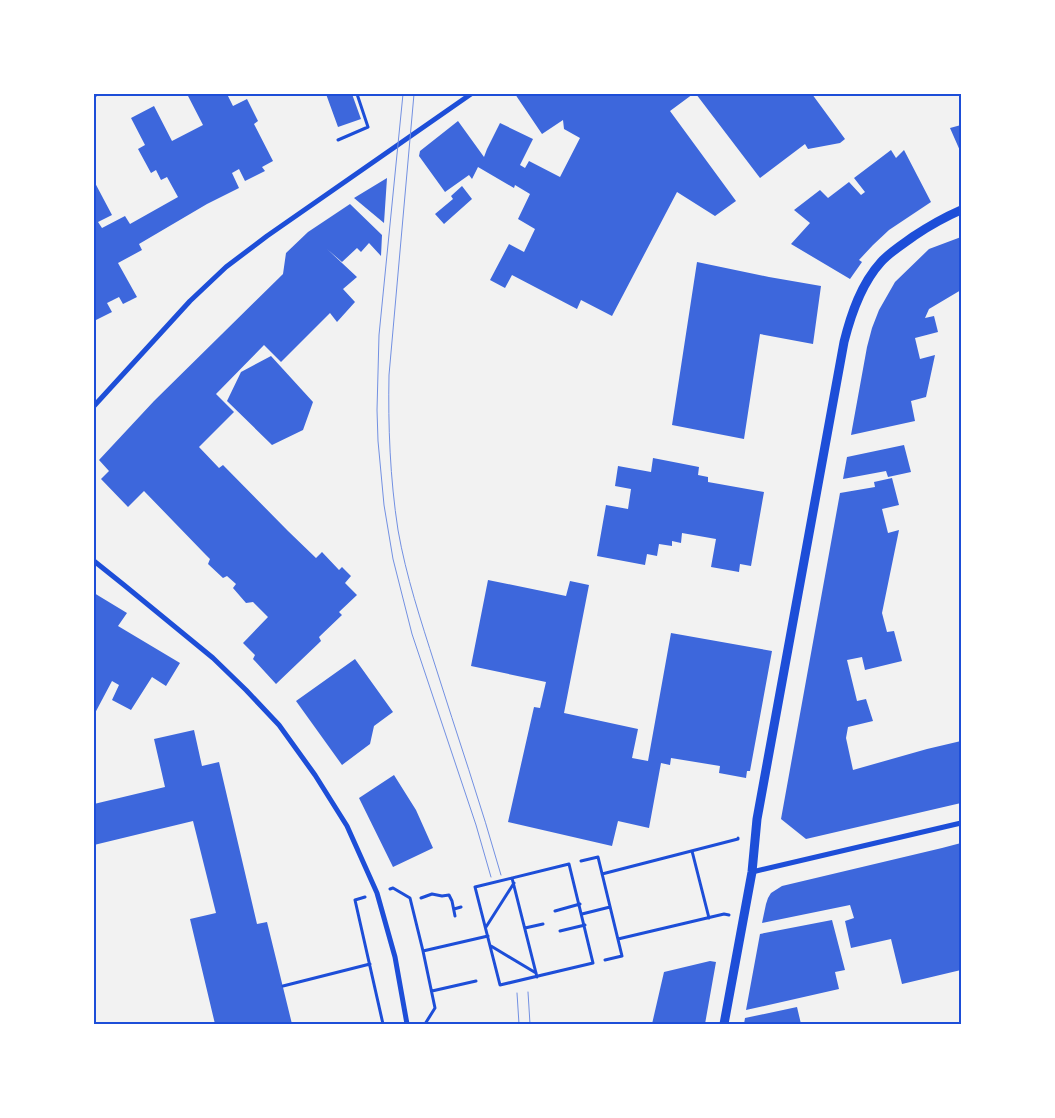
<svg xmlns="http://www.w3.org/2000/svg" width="1055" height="1118" font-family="'Varela Round',sans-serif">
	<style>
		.building { fill: #3d67dc }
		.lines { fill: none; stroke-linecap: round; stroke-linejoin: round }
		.path { stroke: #1d4ed8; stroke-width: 3 }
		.minor { stroke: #1d4ed8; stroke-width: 5 }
		.tertiary { stroke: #1d4ed8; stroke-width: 9 }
		.tram { stroke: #7290e2; stroke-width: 1 }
		.neatline { fill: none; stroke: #1d4ed8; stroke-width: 2 }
	</style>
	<rect width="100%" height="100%" fill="#f2f2f2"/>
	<!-- building -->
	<path class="building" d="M187 94H227L233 106 247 99 258 121 254 124 273 161 262 167 265 171 245 181 239 169 232 173 239 188 207 204 139 244 142 250 118 263 137 297 123 304 119 297 107 303 112 312 94 321V181L112 215 98 222 102 228 125 216 130 224 178 197 167 177 161 180 156 170 151 173 138 149 145 145 131 118 154 106 172 141 203 125Z
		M326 94H352L361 119 338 127Z
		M515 94H693L670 111 736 201 715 216 677 192 612 316 581 300 577 309 512 275 505 288 490 280 509 244 524 252 535 229 518 219 530 194 515 185 514 188 478 167 472 179 469 175 445 192 419 156 420 151 458 121 484 157 487 149 500 123 533 139 520 165 525 168 529 161 560 177 580 138 564 129 563 120 542 134Z
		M696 94H812L845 139 840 143 808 149 805 144 760 178Z
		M961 125V153L950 128Z
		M891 150 896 158 904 150 931 202 889 230 873 245 859 260 862 262 850 279 791 244 810 223 794 210 820 190 828 198 849 182 861 195 865 192 854 178Z
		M387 178 384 223 354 198Z
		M462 186 472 199 444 224 435 214 453 199 451 196Z
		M350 204 382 235 381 256 369 243 361 252 357 248 342 262 327 249 357 277 343 289 355 302 337 322 330 313 281 362 264 345 216 394 234 412 199 447 219 468 223 465 288 531 316 558 322 552 339 570 342 567 351 576 345 583 357 595 339 612 342 615 319 637 321 641 276 684 253 659 255 655 243 643 268 617 253 602 246 603 233 588 236 584 227 576 223 578 208 564 210 559 204 553 144 491 128 507 101 479 109 471 99 460 154 401 283 274 286 253 308 232Z
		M961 237V290L929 309 925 318 934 316 938 332 915 338 920 359 935 355 926 397 911 401 915 421 851 435 867 347 872 328 879 310 895 282 929 249Z
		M697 262 769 277 821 286 813 344 760 334 744 439 672 425Z
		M271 356 313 402 303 430 272 445 227 401 241 372Z
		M904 445 911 472 888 477 886 471 843 479 847 457Z
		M653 458 699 467 698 475 708 477V482L764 492 751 566 740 564 739 572 711 567 716 539 682 533 681 543 672 541V546L659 544 657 556 647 554 645 565 597 556 606 505 628 509 631 489 615 486 618 466 651 472Z
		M892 478 899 505 882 509 888 533 899 530 882 613 887 632 894 631 902 661 865 670 862 657 847 660 857 701 866 699 873 721 848 727 846 738 853 770 927 749 961 741V803L806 839 781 819 840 493 875 487 874 482Z
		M488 580 566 596 570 581 589 585 564 713 638 729 632 758 648 761 671 633 772 651 750 771H747L746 778 719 773 720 766 671 758 670 765 661 763 649 828 618 821 612 846 508 822 534 707 540 708 546 682 471 666Z
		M94 593 127 613 118 626 180 663 166 686 152 677 131 710 112 700 119 685 112 681 94 715Z
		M355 659 393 712 374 726 370 744 342 765 296 701Z
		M194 730 202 766 219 762 257 924 267 922 292 1024H215L190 919 216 913 193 821 94 845V804L165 787 154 739Z
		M394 775 416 810 433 848 393 867 359 798Z
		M961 843V970L902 984 891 939 851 948 845 921 854 918 850 905 762 923 766 904 768 898 771 893 782 886 942 848Z
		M832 920 845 970 835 972 839 989 746 1010 760 934Z
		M710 961 716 962 705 1024H652L664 972Z
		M797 1007 801 1024H744L745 1018Z"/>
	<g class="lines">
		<!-- path -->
		<path class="path" d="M95 94 96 95
			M338 140 368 127 357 94
			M692 851 709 918
			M581 861 598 857 622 956 605 960
			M569 864 593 963 500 985 475 887Z
			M602 874 738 839V838
			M512 878 537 977
			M390 889 393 888 410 898 423 951 435 1008 425 1024
			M365 897 355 900 383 1024
			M421 898 432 894 442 896 449 895 452 901 455 916
			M454 909 461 907
			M555 911 580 904
			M582 914 610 907
			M486 927 514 883
			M525 928 543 924
			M560 931 585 925
			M618 939 724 914 729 915
			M491 946 536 973
			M423 951 488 936
			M283 986 370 964
			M432 991 476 981"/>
		<!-- minor -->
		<path class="minor" d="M94 406 190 301 226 267 267 236 471 94
			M94 561 124 585 213 658 246 690 279 725 315 775 347 826 377 893 395 957 407 1024
			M752 872 961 823"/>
		<!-- tertiary -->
		<path class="tertiary" d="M724 1024 752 872 757 819 844 342C851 314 861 284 881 262 890 252 903 244 914 236 929 226 945 217 961 210"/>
		<!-- tram -->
		<path class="tram" d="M403 94 379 335 377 410 378 441 384 505 393 559 412 634 476 825 491 877
			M414 94 389 375C388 426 390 478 398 530 406 576 421 621 435 665 457 735 481 804 501 875
			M528 992 530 1024
			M517 993 519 1024"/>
	</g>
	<!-- border -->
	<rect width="1055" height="1118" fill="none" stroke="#ffffff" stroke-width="190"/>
	<rect x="95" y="95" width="865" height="928" class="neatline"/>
</svg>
